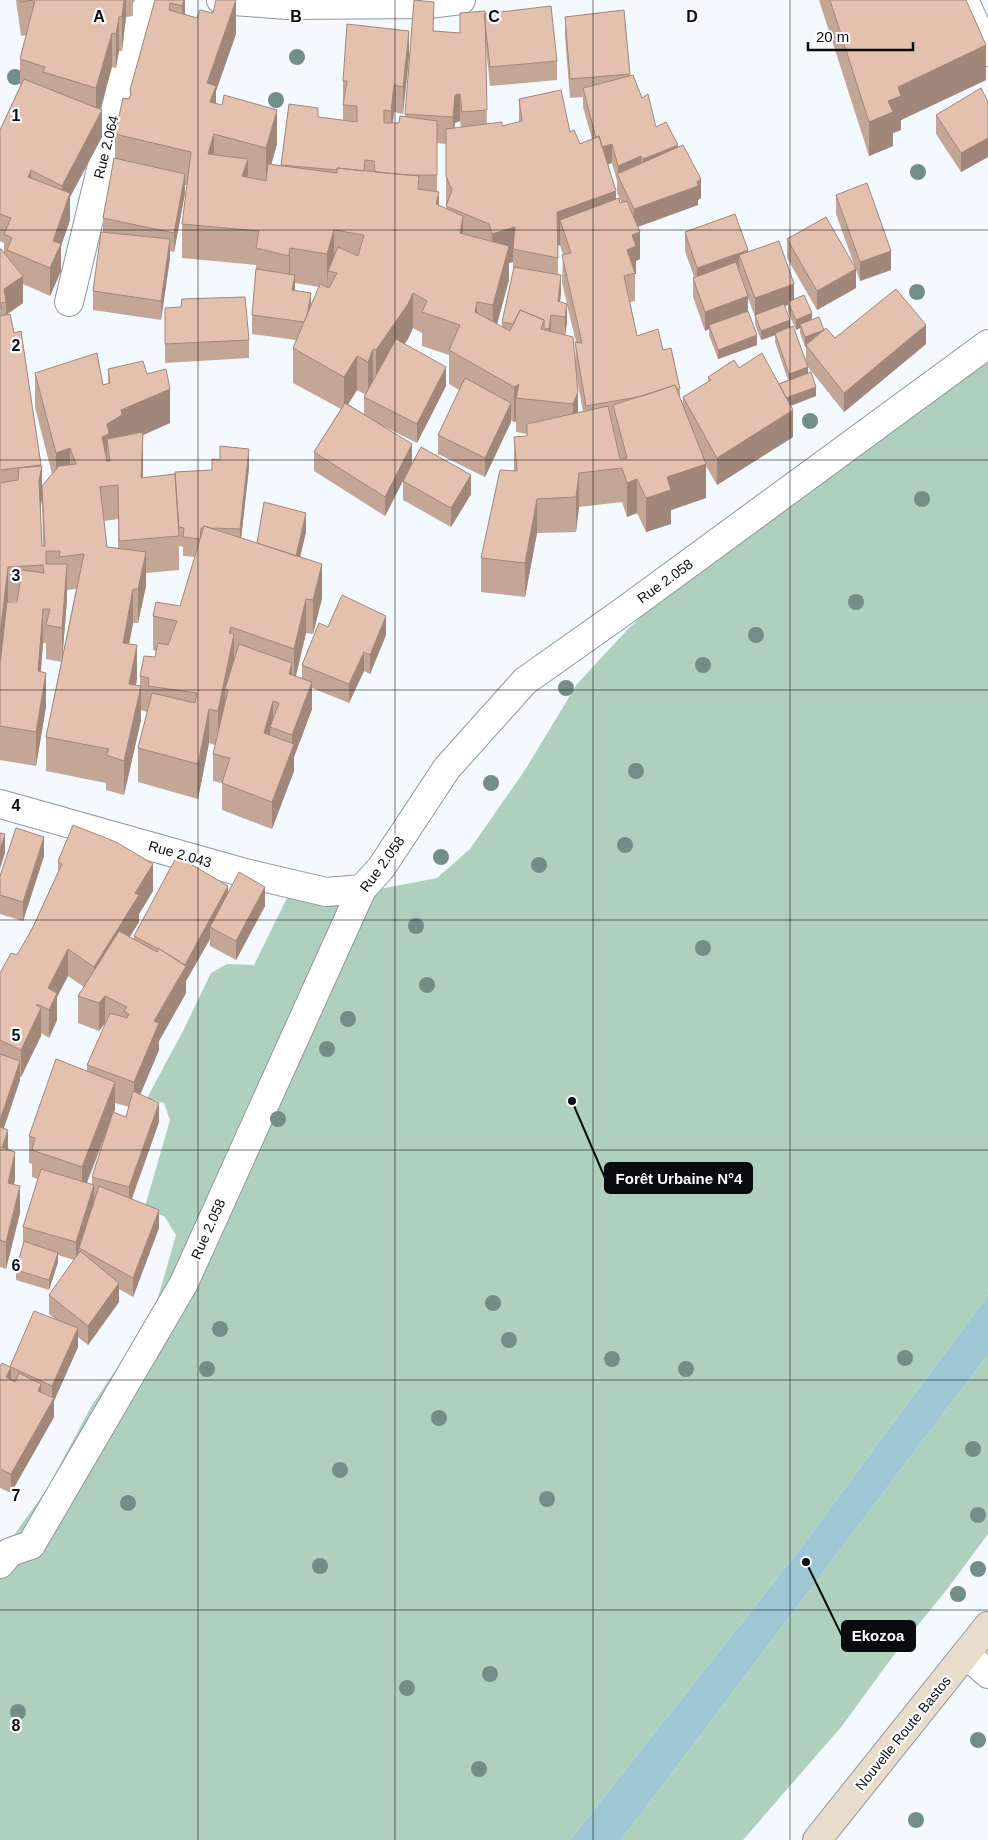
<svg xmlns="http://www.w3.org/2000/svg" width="988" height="1840" font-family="Helvetica,sans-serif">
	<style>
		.green { fill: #b0d0be }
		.water { fill: #9ec6d5 }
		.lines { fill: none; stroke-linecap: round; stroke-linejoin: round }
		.street-casing { stroke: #8f969f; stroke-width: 30 }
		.secondary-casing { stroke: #8f969f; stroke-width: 30 }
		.street { stroke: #fff; stroke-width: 28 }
		.secondary { stroke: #e8ddca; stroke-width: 28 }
		.tree { fill: #728e87 }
		.wall { fill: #c4a696; fill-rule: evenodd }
		.shaded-wall { fill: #a0877a }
		.building { fill: #e4c1ae; stroke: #a0877a }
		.grid { fill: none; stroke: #090c0f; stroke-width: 1; stroke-opacity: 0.55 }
		.labels { text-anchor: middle; stroke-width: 4.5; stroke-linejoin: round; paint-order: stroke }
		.street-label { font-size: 14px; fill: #090c0f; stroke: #fff }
		.grid-label { font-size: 16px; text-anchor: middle; font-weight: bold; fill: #090c0f; stroke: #fff; stroke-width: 4.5; stroke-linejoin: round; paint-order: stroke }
		.leader { fill: none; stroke: #090c0f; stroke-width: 2 }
		.callout-dot { fill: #090c0f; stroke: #fff; stroke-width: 2 }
		.callout { fill: #090c0f; stroke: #090c0f; stroke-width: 2 }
		.callout-label { font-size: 15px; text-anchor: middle; font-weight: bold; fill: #fff }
	</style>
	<rect width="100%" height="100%" fill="#f4f8ff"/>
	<!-- green -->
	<path class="green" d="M988 360V1295L797 1553 570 1840H0V1558L19 1528 47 1489 92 1405 153 1315 176 1235 164 1216 144 1210 170 1120 164 1103 147 1098 183 1031 211 973 227 964 254 965 287 898 354 894 437 878 470 849 525 770 577 684 627 630 660 599 811 472 940 397Z
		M988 1354V1534L948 1588 893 1656 842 1726 743 1840H621Z"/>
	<!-- water -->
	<path class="water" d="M988 1295V1354L621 1840H570L797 1553Z"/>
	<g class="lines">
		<!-- street casing -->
		<g class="street-casing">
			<path id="street" d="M221 0 287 5 429 4 461 0
				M964 0 988 52
				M69 302 135 29 145 10 159 0
				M0 804 245 873 326 892 362 889
				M0 1564 10 1552 31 1545 184 1283 362 889 381 868 447 768 525 681 624 611 988 344
				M966 1654 988 1674"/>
		</g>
		<!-- secondary casing -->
		<g class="secondary-casing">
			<path id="secondary" d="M817 1840 988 1626"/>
		</g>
		<!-- street -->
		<use href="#street" class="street"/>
		<!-- secondary -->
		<use href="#secondary" class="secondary"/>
	</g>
	<!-- trees -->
	<g class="tree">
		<circle cx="297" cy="57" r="8"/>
		<circle cx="15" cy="77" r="8"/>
		<circle cx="276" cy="100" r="8"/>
		<circle cx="918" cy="172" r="8"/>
		<circle cx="917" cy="292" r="8"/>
		<circle cx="810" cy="421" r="8"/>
		<circle cx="922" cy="499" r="8"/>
		<circle cx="856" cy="602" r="8"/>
		<circle cx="756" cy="635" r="8"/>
		<circle cx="703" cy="665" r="8"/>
		<circle cx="566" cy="688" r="8"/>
		<circle cx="636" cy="771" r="8"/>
		<circle cx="491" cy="783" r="8"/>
		<circle cx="625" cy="845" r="8"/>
		<circle cx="441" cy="857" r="8"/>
		<circle cx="539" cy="865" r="8"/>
		<circle cx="416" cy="926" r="8"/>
		<circle cx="703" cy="948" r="8"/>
		<circle cx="427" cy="985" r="8"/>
		<circle cx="348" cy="1019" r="8"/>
		<circle cx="327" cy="1049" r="8"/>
		<circle cx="278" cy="1119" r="8"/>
		<circle cx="493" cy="1303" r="8"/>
		<circle cx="220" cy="1329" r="8"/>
		<circle cx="509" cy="1340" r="8"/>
		<circle cx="905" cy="1358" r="8"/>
		<circle cx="612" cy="1359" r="8"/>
		<circle cx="207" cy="1369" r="8"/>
		<circle cx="686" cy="1369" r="8"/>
		<circle cx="439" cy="1418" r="8"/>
		<circle cx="973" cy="1449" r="8"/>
		<circle cx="340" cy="1470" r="8"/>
		<circle cx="547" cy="1499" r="8"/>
		<circle cx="128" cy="1503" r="8"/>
		<circle cx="978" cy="1515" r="8"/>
		<circle cx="320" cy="1566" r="8"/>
		<circle cx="978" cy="1569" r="8"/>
		<circle cx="958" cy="1594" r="8"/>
		<circle cx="490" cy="1674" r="8"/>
		<circle cx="407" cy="1688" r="8"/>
		<circle cx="18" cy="1712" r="8"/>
		<circle cx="978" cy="1740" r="8"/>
		<circle cx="479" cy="1769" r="8"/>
		<circle cx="916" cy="1820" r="8"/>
	</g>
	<!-- wall -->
	<path class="wall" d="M16 0H133V16L126 17 122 51H119L116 68 112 67 100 109 102 137 70 197V220L61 246V271L50 296 23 284V303L7 314 14 333 21 331 41 466 42 486 52 474 35 407V373L103 385 108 383V369L147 374 170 423 143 435V478L212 470 220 460V446L249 468 241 538 257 543 306 532 300 557 322 598 313 634 306 633 296 676 302 678V665L328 627 386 635 370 674 364 671 349 703 312 688V709L294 757V771L272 829 222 810V783L213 781V754L215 745 209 743 198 799 138 782V748L147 712 141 710V720L124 795 106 790V783L46 771V737L76 589 67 590V599L62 662 46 659V643H43L41 671 46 707 36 766 0 760V249L4 253V243L0 241V130L20 86V59L26 35 21 36ZM42 500 43 546H42L40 508ZM118 519V548L107 547 104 521ZM179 546 183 547V556L195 557 180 606 153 616V650L156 651 155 657 140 676V686L136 685 137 679 129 644 133 623H138L146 586V573L179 570ZM8 601H18L17 602Z
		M155 0H185V14L236 34 216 91V104L277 144 271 165 281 166 289 104 318 117 343 121V81L409 31 403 114 394 112 393 123H399L405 117 414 0 434 31 460 33 485 14 557 61V80L490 86 485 39 487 124 502 126 519 122V99L570 132 580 144 592 139 583 107V97L570 98 565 36V17L624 10 630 76 642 98 656 127 678 147 701 198 698 200V205L638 227 640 259 636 261V274H635V301L630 302 637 336 663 350 680 389V397L683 404V397L708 382V377L739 368 779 384 788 380 775 342V335L761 340 755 324V317L748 298V311L757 345 718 359 709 335V329L705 331 693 297V278L694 277 685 251V232L748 252 794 300 812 319 835 338 926 344 844 412 808 367V373L816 396 791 406 793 437 717 485 706 466V498L671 510V524L646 532 637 513 627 517 622 502 579 507 576 532 537 533 525 597 481 592V558L514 471V437L527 436V434L516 432V421L514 422 511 420V422L485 477 438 454V435L459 390 449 384V355L422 346V333L413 328 408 339 404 344 446 386 417 443 381 425 412 463 471 494 451 527 403 500V481L385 516 314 471V452L341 409 293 383V348L296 340 252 334V315L256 265 182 258V224L187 185H185V193L174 252 170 251V258L161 320 93 310V291L103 232V218L115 158V134L130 95V90ZM460 121 461 127 454 128 455 123ZM437 143 446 144V209L439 205 437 192ZM612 163 617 181V193L622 203H620L616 199 608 164ZM560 245 563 255 562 282 567 304 560 302 561 294 558 275V246ZM513 262V274L502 322V327L497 324 509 280V263ZM295 283 319 287 311 307 295 291ZM567 305 576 342 575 366 565 335 567 323ZM788 305V312L796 330 800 328V333L805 347 806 346V361L790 327 784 306ZM576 373 583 412 578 413ZM357 390 366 395 364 397V414L348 404Z
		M819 0H966L986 80 901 120V130L893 133V146L869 156Z
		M988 102V157L961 172 936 134V115Z
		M836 195 891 270 860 281 856 270V288L817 310 787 258V239L855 267 836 214Z
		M181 307 249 340V358L165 363V308Z
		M44 856 23 921 0 914V876Z
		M58 861 153 891 139 914V922L130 937 134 939V936L228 892 265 906 236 960 210 946V939L186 981V993L159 1041V1050L140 1095 159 1122 132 1199 159 1228 133 1297 119 1289V1302L88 1345 78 1337V1347L54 1401V1417L11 1493 0 1488V1366L10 1367 55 1319 49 1314V1295L74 1260 58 1255V1262L49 1290 16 1280V1270L23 1244V1227L38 1179 32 1177V1164L29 1163V1136L87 1071V1065L106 1023H105L99 1031 78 1023V996L84 987 68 976 57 997V1020L49 1038 41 1033V1036L21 1077H20V1080L4 1128 15 1179 14 1184 20 1213 6 1269 0 1267V973L17 955 32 929 58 872ZM115 1103 129 1107 126 1117 114 1113 115 1109ZM108 1129 92 1177V1184L87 1183Z"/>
	<!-- shaded-wall -->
	<path class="shaded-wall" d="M124 0H126V17L122 51V16Z
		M184 0H185V28L182 40V6Z
		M236 0V34L216 91V120L210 136 207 83Z
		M119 17V51L116 68V34Z
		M409 31V58L403 114V87Z
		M112 33V67L97 120 102 110V137L70 197V220L61 246V271L50 296V268L53 241 62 213V186L96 121V88Z
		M986 45V80L901 120V130L893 133V146L869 156V122L888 101 898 87Z
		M394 85V112L391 138V111Z
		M460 94V121L455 123 453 144V117L455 95Z
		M277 110V144L266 183V148Z
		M214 134V168L208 154Z
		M988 138V157L961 172V153Z
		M612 144V163L599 167V148Z
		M678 145V164L643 177V159Z
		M641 156V175L618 177V166Z
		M248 159V193L242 176Z
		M31 170V198L28 177Z
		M185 174V193L174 252V233Z
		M701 179V198L698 200V205L634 228V209Z
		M616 191V225L560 220V245L557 246V212Z
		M439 192V226L436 204Z
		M463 216V250L460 233Z
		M515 227 513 249V262L509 263V280L493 339 492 234Z
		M334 230V264L328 271 327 288V254Z
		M640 232V259L636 261V274H635L627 250 632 235Z
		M170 239V258L161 320V301Z
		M290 248V282L289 290V256Z
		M748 250V269L739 255V272L697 287V268Z
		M891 251V270L860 281V262Z
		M856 269V288L817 310V291Z
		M295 275V294L292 290Z
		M561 275V294L558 316V301Z
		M23 276V303L6 315V302L4 289Z
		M794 284V303L788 302V305L756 316 755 315V317V298Z
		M311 293V312L306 322Z
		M413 293V328L408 339 376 384V350Z
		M748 296V315L709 325V329L705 331V312Z
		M477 302V336L475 312Z
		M567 304V323L565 336V317Z
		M812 313V323L800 324V328L796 330V320Z
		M551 315V334L549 348V329Z
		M790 320V330L775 333V335L761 340V331Z
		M926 325V344L844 412V393Z
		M824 330V340L805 347V337Z
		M757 335V345L718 359V350Z
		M373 349V383L368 396V362Z
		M357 356V390L344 411V377Z
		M446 367V386L417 443V424Z
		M808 367V377L789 383V374Z
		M519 384 516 398V421L514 422V387Z
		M816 387V396L784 408V398Z
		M170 389V423L143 435V466L141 513 107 439V469L102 437 107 424 121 410Z
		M578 392V427L573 439V404Z
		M511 403V422L485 477V458Z
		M793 410V437L717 485V458Z
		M412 444V463L385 516V497Z
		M70 448V483L56 487V453Z
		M249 449V468L240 548V529Z
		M706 464V498L671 510V524L646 532V498L667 477Z
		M42 466V500L39 515V481Z
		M579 473V507L576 532V497Z
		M471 475V494L451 527V508Z
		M637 479V513L627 517V483Z
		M537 499V533L525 597V563Z
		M306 513V532L294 582V563Z
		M146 552V586L138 623V589Z
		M67 564V599L62 662V628Z
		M322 564V598L313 634V600Z
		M8 567V601L0 668V634Z
		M133 589V623L123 677V643Z
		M306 599V633L294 683V649Z
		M43 609V643L38 705V671Z
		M386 616V635L370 674V655Z
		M231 627V649L234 634V669L228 690 225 689V715L218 745V711L229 633Z
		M137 645V679L129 718V684Z
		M364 652V671L349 703V684Z
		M292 663V690L289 674Z
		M46 673V707L36 766V732Z
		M312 682V709L294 757V771L272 829V802L292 749V735Z
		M141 686V720L124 795V761Z
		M273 701V728L270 727V737L264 733Z
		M209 709V743L198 799V764Z
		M5 834V853L0 869V850Z
		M44 837V856L23 921V902Z
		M153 864V891L139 914V922L94 994V967L135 893Z
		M228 886V905L210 927V939L186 981V993L159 1041V1050L134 1109V1082L154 1021 185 965Z
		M265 887V906L236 960V941Z
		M68 949V976L57 997V1020L49 1038V1010L48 988Z
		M105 996V1023L99 1031V1003Z
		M37 1004V1017L41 1008V1036L21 1077V1050Z
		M20 1061V1080L0 1139V1120Z
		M115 1082V1109L82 1194V1167Z
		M159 1103V1122L129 1206V1187Z
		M8 1130V1149L0 1171V1152Z
		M15 1152V1179L8 1210V1183Z
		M94 1185V1204L79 1248V1254L76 1261V1242Z
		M20 1186V1213L6 1269V1242Z
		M159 1210V1228L133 1297V1278Z
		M58 1253V1262L49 1290V1280Z
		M119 1283V1302L88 1345V1326Z
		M78 1328V1347L54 1401V1417L11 1493V1474L52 1401V1386Z
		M11 1367V1386L6 1377Z
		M41 1384V1403L38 1391Z"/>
	<!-- building -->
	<path class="building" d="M21 0H33L21 2Z
		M35 0H124L122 16 119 17 116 34 112 33 96 88 43 72 45 67 20 59Z
		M155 0H184L182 6 170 3 169 10 197 18 200 10 213 13 216 0H236L207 83 216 86 210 102 222 105 224 95 277 110 266 148 214 134 208 154 248 159 242 176 266 181 268 164 337 173V168L419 176 418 189 439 192 436 204 463 216 460 233 509 246 493 305 477 302 475 312 510 331 520 310 544 320 541 329 573 337 578 392 573 404 516 398 519 384 514 387 449 350 460 325 422 312 427 301 413 293 408 304 376 350 373 349 368 362 357 356 344 377 293 348 320 284 329 288 337 273 328 271 338 247 358 256 364 235 334 230 327 254 290 248 289 256 256 248 259 231 182 224 191 152 115 134 123 98 129 99 131 95 130 90Z
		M414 0 434 2 433 31 460 33V13L485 11 487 110 462 112 460 94 455 95 453 117 405 114Z
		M830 0H966L986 45 898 87 901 96 888 101 893 112 869 122Z
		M551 6 557 61 490 67 484 14Z
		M624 10 630 74 570 79 565 17Z
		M347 24 409 31 403 87 394 85 391 111 384 110V123H399L400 116 437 121V175H407L375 172 374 161 365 160 364 171 337 168V170L281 165 289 104 318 108V117L357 122V106L343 105 347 81H343Z
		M633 75 642 98 648 94 656 127 666 122 678 145 643 159 641 156 618 166 612 144 602 147 599 136 596 138 583 88Z
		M24 79 102 110 62 186 31 170 28 177 70 193 53 241 61 244 50 268 7 250 12 238 4 234 11 218 0 214V130Z
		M981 88 988 102V138L961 153 936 115Z
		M561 90 570 132 574 130 580 144 599 136 616 191 557 212 558 258 513 249 515 227 492 234 489 224 446 206 452 190 446 176V129L502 122V126L522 121 519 99Z
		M683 145 701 179 697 182 698 186 634 209 617 174Z
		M114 158 185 174 174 233 103 218Z
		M867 183 891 251 860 262 836 195Z
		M619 198 620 203 627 201 640 232 632 235 636 246 627 250 635 273 624 276 637 336 658 329 663 350 671 348 680 389H677L675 385 643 396 586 406 575 342 582 343 562 255 571 253 560 220Z
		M735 214 748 250 697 268 685 232Z
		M826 217 856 269 817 291 787 239Z
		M101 232 170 239 161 301 93 291Z
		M779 241 794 284 755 298 739 255Z
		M0 249H1L23 276 4 289 6 302 0 303 2 309H0Z
		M736 262 748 296 705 312 693 278Z
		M514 267 561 275 558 301 567 304 565 317 551 315 549 329 544 328V320L520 310 513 324 502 322Z
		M256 269 295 275 292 290 311 293 307 316 304 322 252 315Z
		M896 289 926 325 844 393 806 345 826 328 835 338Z
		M804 295 812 313 796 320 788 302Z
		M245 297 249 340 165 344V308L181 307 182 299Z
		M784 304 790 320 761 331 755 315Z
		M748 311 757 335 718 350 709 325Z
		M10 314 14 333 21 331 41 465 0 470V316Z
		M819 317 824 330 805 337 800 324Z
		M793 326 808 367 789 374 775 333Z
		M396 339 446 367 417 424 364 397Z
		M97 353 103 385 110 383 108 369 143 361 147 374 166 369 170 389 121 410 122 415 107 424 109 434 102 437 107 461H110L107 439 143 432 141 478 175 474 179 536 119 541 118 485 100 487 107 547 146 552 138 589H133L123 643 137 645 129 684 141 686 124 761 106 755 109 749 46 737 84 554 59 557 60 551H46V564H67L62 628 46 625 50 609H43L38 671 46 673 36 732 0 726V664L7 602H17L22 570 44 573 43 565 8 567 0 634V483L18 480 19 468 42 466 39 481 42 546H45L42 486 59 466 76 464 70 448 56 453 35 373Z
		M762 353 793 410 717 458 683 397 711 380 708 377 734 360 739 368Z
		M811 372 816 387 786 398 779 384Z
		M465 378 511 403 485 458 438 435Z
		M675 385 706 464 667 477 671 490 646 498 637 479 627 483 622 468 579 473 576 497 537 499 525 563 481 558 500 470 517 471 514 437 527 436V424L608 406 620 459 627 458 613 405Z
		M345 403 412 444 385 497 314 452Z
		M220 446 249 449 240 529 211 528 204 526 203 528H201L200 539 183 537 184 528 179 527 175 472 212 470V459L220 460Z
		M421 447 471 475 451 508 403 481Z
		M264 502 306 513 296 556 257 543Z
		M204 526 322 564 313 600 306 599 294 649 231 627 229 633 234 634 218 711 209 709 198 764 138 748 152 693 195 703 197 693 148 686 149 678 140 676 144 656 155 657 158 643 168 645 177 621 153 616 156 602 180 606Z
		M342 595 386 616 370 655 364 652 349 684 302 665 319 623 328 627Z
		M239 644 292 663 289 674 312 682 292 735 270 727 279 703 273 701 264 733 294 744 272 802 222 783 230 758 213 754 228 690 225 689Z
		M73 825 116 842 153 864 135 893 139 895 94 967 68 949 48 988 57 993 49 1010 37 1004 36 1005 41 1008 21 1050 0 1040V973L11 953 17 955 32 929 62 864 58 861Z
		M16 828 44 837 23 902 0 895V876Z
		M0 833 5 834 0 850Z
		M177 856 228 886 185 965 158 948V949L134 936Z
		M239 872 265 887 236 941 210 927Z
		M119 931 157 952 158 948 186 966 154 1021 159 1023 134 1082 87 1065 110 1013 127 1018 129 1014 124 1011 127 1007 105 996 99 1003 78 996Z
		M0 1054 20 1061 0 1120Z
		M56 1059 115 1082 82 1167 32 1150 35 1138 29 1136Z
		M133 1091 159 1103 129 1187 92 1177 113 1112 126 1117Z
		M0 1127 8 1130 2 1148 0 1147Z
		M0 1147 15 1152 8 1183 20 1186 6 1242 0 1240Z
		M41 1169 94 1185 76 1242 23 1227Z
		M99 1186 159 1210 133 1278 79 1248Z
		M24 1241 58 1253 49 1280 16 1270Z
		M80 1251 119 1283 88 1326 49 1295Z
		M34 1311 78 1328 52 1386 11 1367 6 1377 15 1382 19 1373 41 1384 38 1391 54 1398 11 1474 0 1469V1366L2 1363 10 1367Z"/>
	<!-- grid -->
	<path class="grid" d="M198 0V1840M395 0V1840M593 0V1840M790 0V1840M0 230H988M0 460H988M0 690H988M0 920H988M0 1150H988M0 1380H988M0 1610H988"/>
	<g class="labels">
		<!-- street labels -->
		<g class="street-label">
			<text transform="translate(106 147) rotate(-76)" y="5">Rue 2.064</text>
			<text transform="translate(665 581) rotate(-36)" y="5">Rue 2.058</text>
			<text transform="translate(180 854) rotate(16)" y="5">Rue 2.043</text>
			<text transform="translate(382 864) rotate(-54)" y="5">Rue 2.058</text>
			<text transform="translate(208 1229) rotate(-66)" y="5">Rue 2.058</text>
			<text transform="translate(903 1733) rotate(-51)" y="5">Nouvelle Route Bastos</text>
		</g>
	</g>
	<g class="grid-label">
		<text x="99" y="22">A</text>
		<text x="296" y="22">B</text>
		<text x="494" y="22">C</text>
		<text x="692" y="22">D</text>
		<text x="16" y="121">1</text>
		<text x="16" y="351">2</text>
		<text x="16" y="581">3</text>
		<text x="16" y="811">4</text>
		<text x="16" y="1041">5</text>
		<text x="16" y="1271">6</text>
		<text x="16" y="1501">7</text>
		<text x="16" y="1731">8</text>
	</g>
	<!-- callouts -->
	<path class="leader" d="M572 1101L605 1178M806 1562L842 1636"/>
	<g class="callout-dot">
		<circle cx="572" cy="1101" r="5"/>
		<circle cx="806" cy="1562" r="5"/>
	</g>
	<g class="callout">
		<rect x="605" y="1163" width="147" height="30" rx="5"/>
		<rect x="842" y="1621" width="73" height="30" rx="5"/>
	</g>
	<g class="callout-label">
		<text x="679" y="1184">Forêt Urbaine N°4</text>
		<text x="878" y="1641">Ekozoa</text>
	</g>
	<!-- scale -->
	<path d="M808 42v8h105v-8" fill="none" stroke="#090c0f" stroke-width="2.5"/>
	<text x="816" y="42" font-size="15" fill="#090c0f" stroke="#ffffff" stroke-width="4" paint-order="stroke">20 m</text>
</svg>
